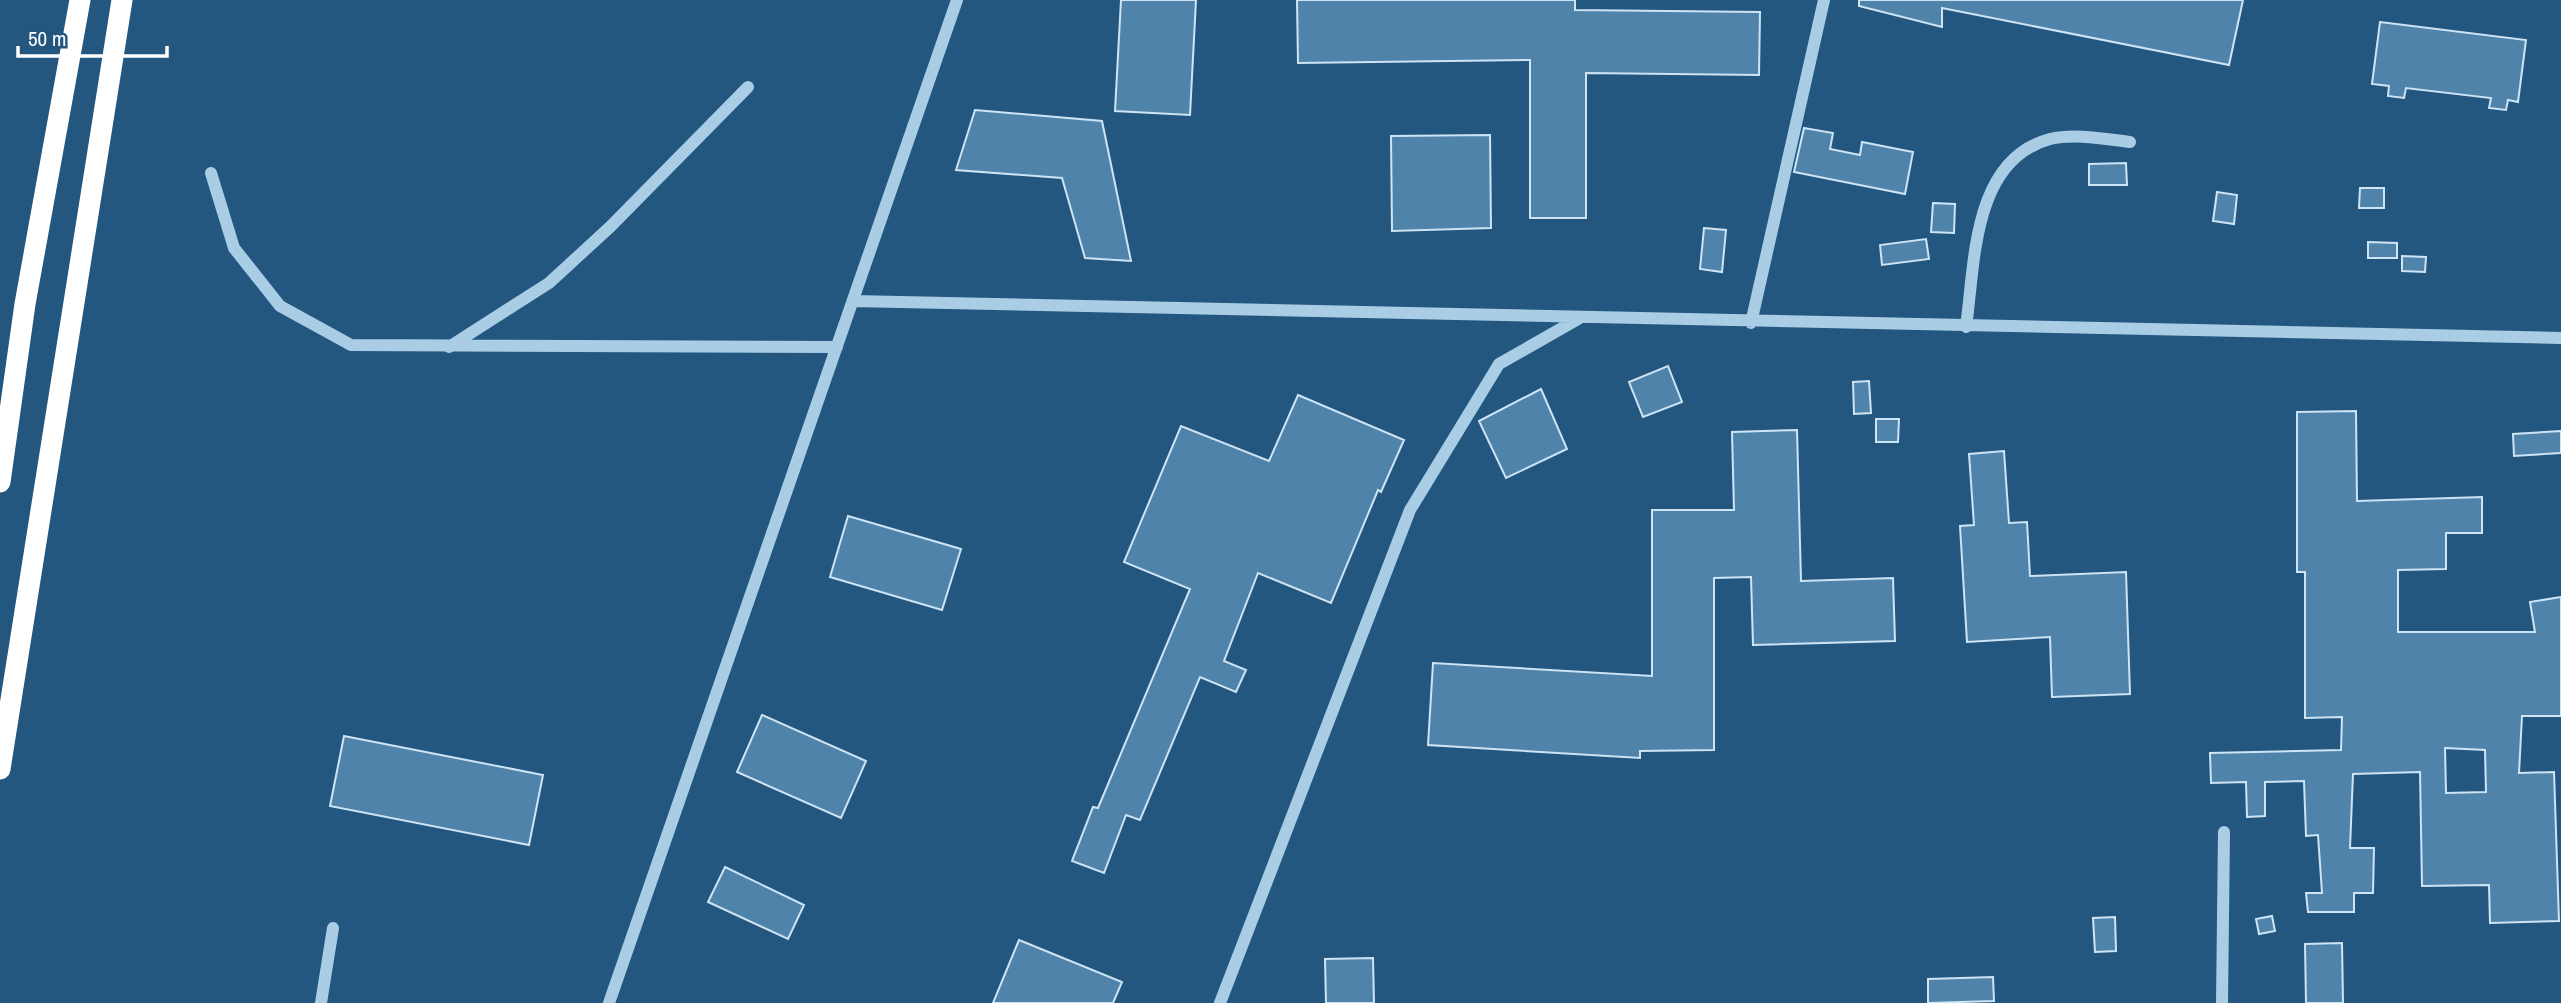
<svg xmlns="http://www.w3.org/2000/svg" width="2561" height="1003" font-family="'Archivo Narrow',sans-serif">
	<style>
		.building { fill: #5083aa; stroke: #cde4f5; stroke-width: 2; fill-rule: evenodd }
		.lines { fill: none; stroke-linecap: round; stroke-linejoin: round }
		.minor { stroke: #aacde6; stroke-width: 12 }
		.highway { stroke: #fff; stroke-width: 21 }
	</style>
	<rect width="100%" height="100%" fill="#24577f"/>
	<!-- building -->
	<path class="building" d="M1121 0H1196L1190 115 1115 111Z
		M1297 0H1575V10L1760 12 1759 75 1586 73V218H1530V60L1298 63Z
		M1859 0H2243L2229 65 1942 8V27L1859 6Z
		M2380 22 2526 40 2518 102 2508 100 2506 110 2489 108 2491 98 2406 88 2404 98 2388 96 2389 86 2372 84Z
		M975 110 1102 121 1131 261 1085 258 1062 178 956 170Z
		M1804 128 1833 133 1830 149 1860 155 1862 142 1913 152 1905 194 1794 172Z
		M1490 135 1491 228 1392 231 1391 136Z
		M2126 163 2127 185H2089V164Z
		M2360 188H2384V208H2359Z
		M2217 192 2237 195 2234 224 2213 221Z
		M1933 203 1955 204 1954 233 1931 232Z
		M1704 228 1726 230 1722 272 1700 269Z
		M1926 239 1929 259 1882 265 1880 245Z
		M2368 242 2397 243V258H2368Z
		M2402 256 2426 257 2425 272 2402 271Z
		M1668 366 1682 402 1643 417 1629 382Z
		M1869 381 1871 413 1854 414 1853 382Z
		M1541 389 1567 449 1506 478 1479 421Z
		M1298 395 1404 440 1381 492 1378 490 1331 603 1258 573 1224 661 1246 670 1236 692 1200 677 1140 820 1126 815 1104 873 1072 861 1093 807 1098 808 1190 589 1124 562 1181 426 1269 461Z
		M2356 411 2357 501 2482 497V533H2446V569L2398 570V632H2535L2530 602 2561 597V716H2522L2519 773 2554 772 2559 921 2490 923 2489 885 2422 886 2420 772 2353 774 2350 848H2374L2373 893H2354V912H2308L2306 893H2322L2318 835 2306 836 2304 781 2265 782V816L2247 817 2246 782 2211 783 2210 753 2341 750 2342 717 2305 718V572H2297V412ZM2445 748 2485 750 2486 792 2446 793Z
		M1876 419H1899L1898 442H1876Z
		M1797 430 1801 581 1893 578 1895 641 1753 645 1751 577 1714 578V750L1640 751V758L1428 745 1433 663 1652 676V510H1734L1732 432Z
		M2561 431V453L2514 456 2513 434Z
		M2004 451 2009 523 2027 522 2030 576 2126 572 2130 694 2052 697 2050 637 1967 642 1960 526 1974 525 1969 454Z
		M848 516 961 549 942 610 830 577Z
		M762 715 866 761 841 818 737 772Z
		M344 736 543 775 529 845 330 806Z
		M725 867 804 905 788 939 708 902Z
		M2272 916 2275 931 2259 934 2256 919Z
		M2115 917 2116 951 2095 952 2093 918Z
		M1019 940 1122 982 1113 1003H993Z
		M2342 943 2343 1003H2306L2305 944Z
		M1373 958 1374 1003H1326L1325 959Z
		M1993 977 1994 1001 1928 1003V979Z"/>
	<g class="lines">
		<!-- minor -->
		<path class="minor" d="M211 173 234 248 280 306 351 345 837 347
			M853 301 2561 338
			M1751 323 1824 0
			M1966 327C1975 263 1972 160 2050 139 2075 133 2105 139 2130 142
			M449 347 549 283 610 227 748 87
			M321 1003 333 928
			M609 1003 957 0
			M1220 1003 1410 510 1499 364 1578 319
			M2222 1003 2224 832"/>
		<!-- highway -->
		<path class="highway" d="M0 482 25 304 80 0
			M0 769 122 0"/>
	</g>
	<!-- scale -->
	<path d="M18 46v10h149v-10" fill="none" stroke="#ffffff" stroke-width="3.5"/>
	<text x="28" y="46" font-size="21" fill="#ffffff" stroke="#24577f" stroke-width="5" paint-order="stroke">50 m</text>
</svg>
